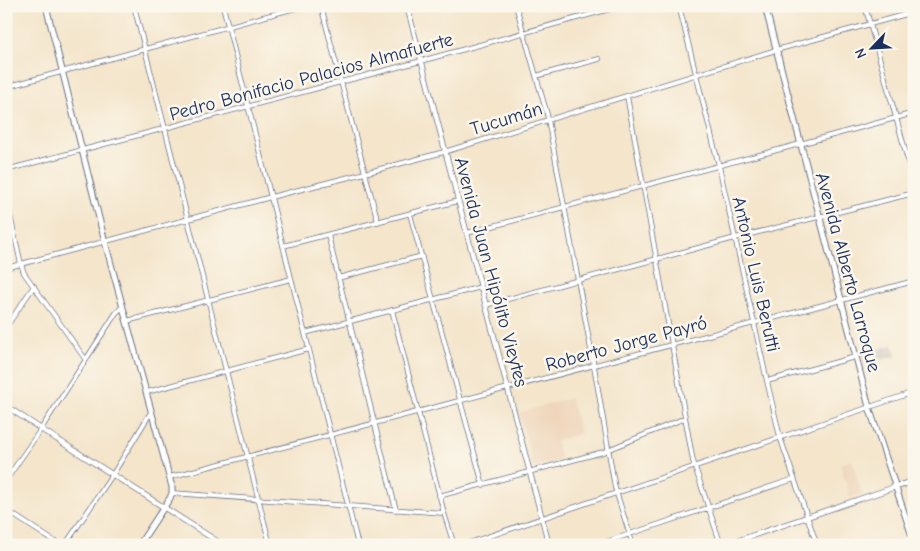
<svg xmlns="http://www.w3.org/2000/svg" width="920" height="551" font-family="'Comic Neue',sans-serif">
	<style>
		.built { fill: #efd6bb }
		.industrial { fill: url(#industrial-grid) }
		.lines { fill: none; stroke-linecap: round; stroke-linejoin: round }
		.minor-casing { stroke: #676f84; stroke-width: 5.5 }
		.tertiary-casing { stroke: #676f84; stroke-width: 6 }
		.secondary-casing { stroke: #676f84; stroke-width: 7 }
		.minor { stroke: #fff; stroke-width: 4 }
		.tertiary { stroke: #fff; stroke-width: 4.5 }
		.secondary { stroke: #fff; stroke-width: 5 }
		.labels { text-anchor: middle; stroke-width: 5; stroke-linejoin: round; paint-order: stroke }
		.street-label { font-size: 19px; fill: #1b2f5e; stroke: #fbf7ec }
	</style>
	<defs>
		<pattern id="industrial-grid" width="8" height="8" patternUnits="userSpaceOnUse" patternTransform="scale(1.25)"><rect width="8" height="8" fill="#cdc2b9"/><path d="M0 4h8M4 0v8" fill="none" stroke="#afa7a1"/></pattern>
	</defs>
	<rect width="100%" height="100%" fill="#fbf7ec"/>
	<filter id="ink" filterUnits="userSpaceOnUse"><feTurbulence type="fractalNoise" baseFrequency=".02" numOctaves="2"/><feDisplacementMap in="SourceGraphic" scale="10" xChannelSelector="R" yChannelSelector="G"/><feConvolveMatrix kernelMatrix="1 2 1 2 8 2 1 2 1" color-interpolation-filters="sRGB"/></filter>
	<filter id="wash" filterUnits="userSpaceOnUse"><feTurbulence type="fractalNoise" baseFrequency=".0096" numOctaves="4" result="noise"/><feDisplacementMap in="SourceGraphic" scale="20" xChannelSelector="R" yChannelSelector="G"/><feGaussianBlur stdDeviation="1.12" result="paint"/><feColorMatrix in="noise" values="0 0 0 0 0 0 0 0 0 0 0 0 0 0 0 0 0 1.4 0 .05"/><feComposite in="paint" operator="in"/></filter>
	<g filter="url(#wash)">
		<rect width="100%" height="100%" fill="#f4e5cb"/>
		<!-- built -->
		<path class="built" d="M570 398 580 434 556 441 561 460 534 467 519 413Z
			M852 460 862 494 850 498 840 464Z"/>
		<!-- industrial -->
		<path class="industrial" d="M893 345 896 356 864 365 862 354Z"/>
	</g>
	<g filter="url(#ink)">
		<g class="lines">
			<!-- minor casing -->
			<g class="minor-casing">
				<path id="minor" d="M134 6 270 545
					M223 6 358 545
					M321 6 378 222
					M516 6 547 114 594 366 615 488 633 545
					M679 6 719 166 767 381 780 437 817 545
					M865 6 914 182
					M536 76 599 59
					M6 87 303 6
					M627 96 693 461 721 545
					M6 170 421 61 621 6
					M6 197 21 264 24 273 86 360
					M410 214 483 485
					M467 233 800 144 914 113
					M328 235 396 510
					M283 246 458 201
					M6 268 271 197 365 173 444 152 776 50 914 12
					M338 278 422 256
					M486 305 735 238 914 193
					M392 310 444 513 454 545
					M127 321 291 279
					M6 327 34 286
					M305 333 481 287
					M767 381 855 357
					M147 392 309 349
					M170 477 914 281
					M6 480 41 429 116 313 123 306
					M172 493 444 513
					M439 496 603 452 685 418
					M6 510 60 545
					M65 545 113 474 151 412
					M463 545 914 392
					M597 545 794 479"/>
			</g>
			<!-- tertiary casing -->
			<g class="tertiary-casing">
				<path id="tertiary" d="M407 6 549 545
					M6 406 41 429 223 545
					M725 545 895 487"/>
			</g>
			<!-- secondary casing -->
			<g class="secondary-casing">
				<path id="secondary" d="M46 6 105 242 172 487V493L170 498 139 545
					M765 6 869 407 914 542
					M895 487 914 481"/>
			</g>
			<!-- minor -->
			<use href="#minor" class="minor"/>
			<!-- tertiary -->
			<use href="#tertiary" class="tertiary"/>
			<!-- secondary -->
			<use href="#secondary" class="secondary"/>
		</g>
	</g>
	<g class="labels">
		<!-- street labels -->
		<g class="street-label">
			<text transform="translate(311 76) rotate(-15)" y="7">Pedro Bonifacio Palacios Almafuerte</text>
			<text transform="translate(506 118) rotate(-17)" y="7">Tucumán</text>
			<text transform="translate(492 272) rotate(75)" y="7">Avenida Juan Hipólito Vieytes</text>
			<text transform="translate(849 272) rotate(75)" y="7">Avenida Alberto Larroque</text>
			<text transform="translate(757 274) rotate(77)" y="7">Antonio Luis Berutti</text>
			<text transform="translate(626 343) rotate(-15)" y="7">Roberto Jorge Payró</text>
		</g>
	</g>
	<!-- margin -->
	<rect width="920" height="551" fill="none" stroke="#fbf7ec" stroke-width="25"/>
	<!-- north arrow -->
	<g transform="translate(872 48) rotate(245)" stroke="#fbf7ec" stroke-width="4" paint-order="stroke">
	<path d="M0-4L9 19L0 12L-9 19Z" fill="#1b2f5e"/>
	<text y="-8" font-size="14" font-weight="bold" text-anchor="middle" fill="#1b2f5e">N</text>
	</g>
</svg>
